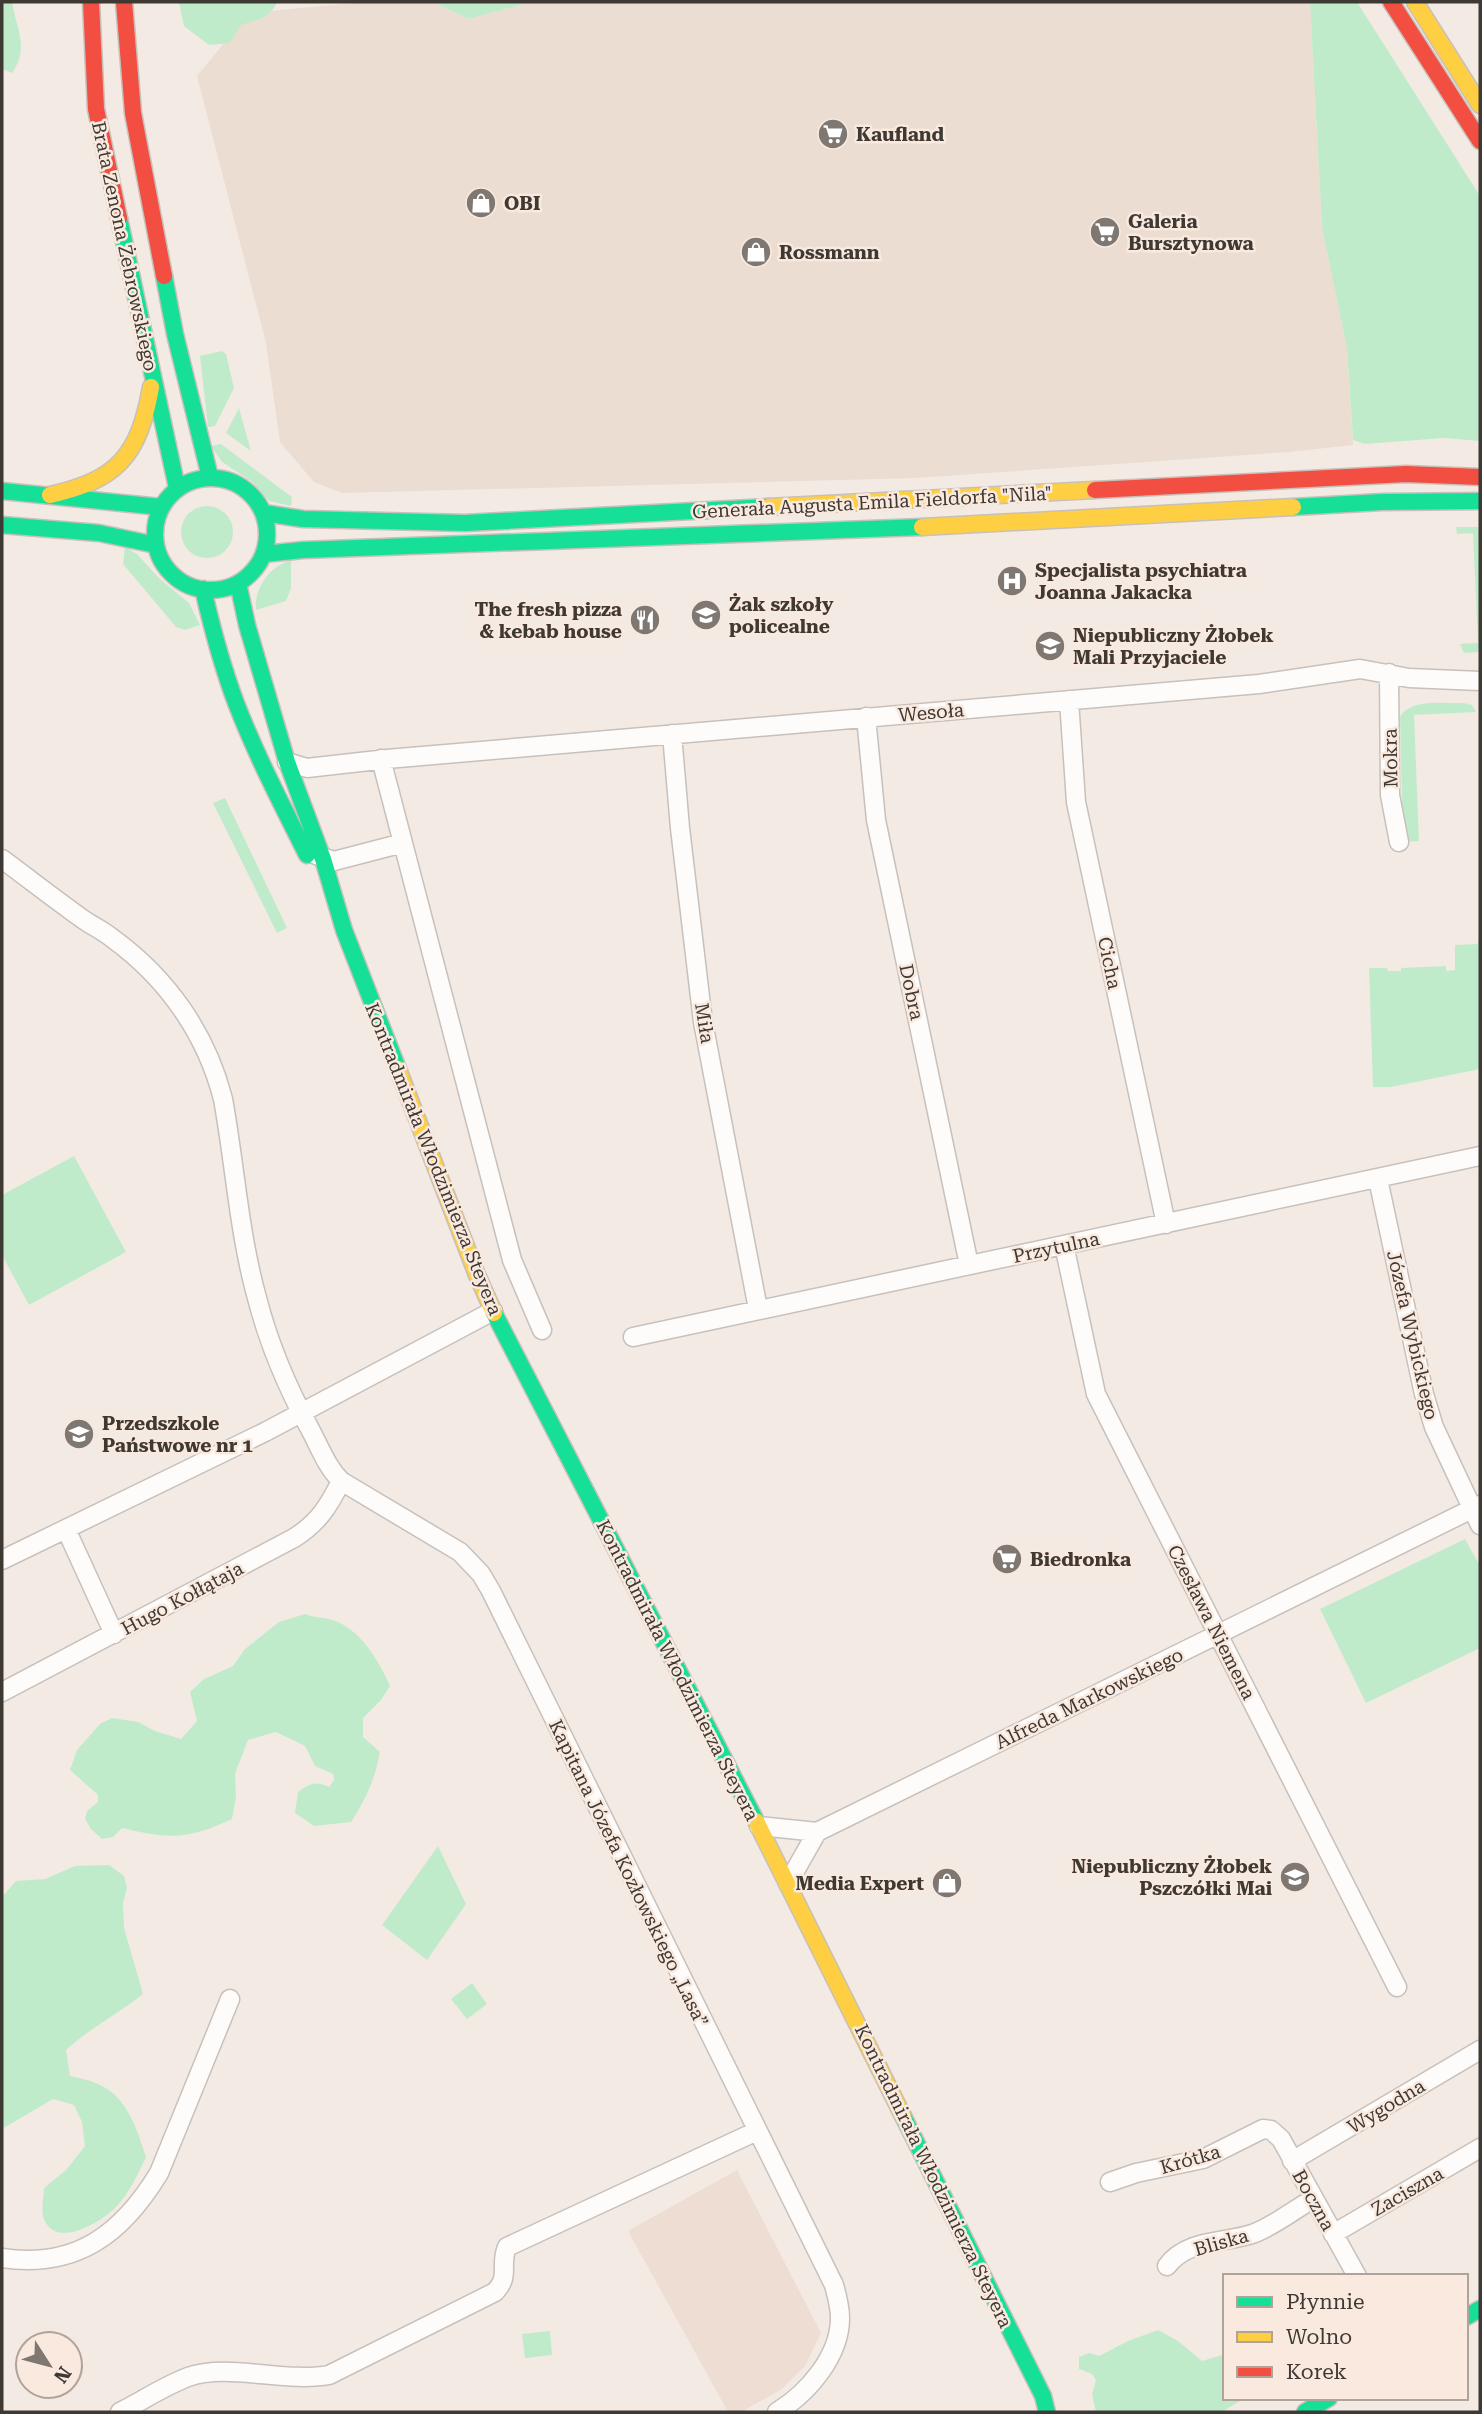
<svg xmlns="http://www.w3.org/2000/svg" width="1482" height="2414" font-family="'Roboto Serif',serif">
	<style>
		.commercial { fill: #ebddd1 }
		.built { fill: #eeddd2 }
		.green { fill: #c0ebcb }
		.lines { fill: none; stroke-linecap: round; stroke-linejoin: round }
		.street-casing { stroke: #c7c0bb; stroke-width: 21 }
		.fast-casing { stroke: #c7c0bb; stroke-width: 19 }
		.slow-casing { stroke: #c7c0bb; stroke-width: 19 }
		.jam-casing { stroke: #c7c0bb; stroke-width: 19 }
		.street { stroke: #fdfcfb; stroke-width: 18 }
		.fast { stroke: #16e098; stroke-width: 16 }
		.slow { stroke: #ffcf43; stroke-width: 16 }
		.jam { stroke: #f24e42; stroke-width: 16 }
		.labels { text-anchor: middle; stroke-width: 5; stroke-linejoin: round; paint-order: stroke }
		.poi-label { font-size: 19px; font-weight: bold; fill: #3f3934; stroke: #f9e9de; text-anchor: start }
		.street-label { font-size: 19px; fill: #3f3934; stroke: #f9e9de }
	</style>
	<rect width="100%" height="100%" fill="#f3eae4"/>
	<!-- commercial -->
	<path class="commercial" d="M364 2H434L468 19 532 2H1310L1322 227 1347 349 1353 445 1289 452 916 478 342 493 314 482 280 442 266 343 197 76 249 13Z"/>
	<!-- built -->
	<path class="built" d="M737 2170 821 2333 805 2366 782 2389 741 2412H728L628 2231Z"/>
	<!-- green -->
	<path class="green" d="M2 2H12C16 28 30 48 12 73L2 69Z
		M179 2H277C271 18 256 20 241 25L230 43 209 45 184 26Z
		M434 2H532L468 19Z
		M1310 2H1357L1480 196V441L1444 438 1365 444 1353 440 1347 349 1322 227Z
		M222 351 226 354 234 388 215 426 208 427 200 356Z
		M239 408 251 451 226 433Z
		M221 444 292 497 291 506 269 501 251 481 222 462 211 446Z
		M181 532a26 26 0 1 1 52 0a26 26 0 1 1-52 0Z
		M1456 527H1480V652L1464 653 1460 644 1478 643 1473 533 1457 534Z
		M125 547 137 554 159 578 189 603 200 625 185 630 176 627 123 564Z
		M291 560V588L286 601 256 610C254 588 269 567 291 560Z
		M1464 703 1472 705 1476 712 1414 715 1419 841 1403 842 1400 717C1411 698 1444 704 1464 703Z
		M225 798 287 928 277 933 213 803Z
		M1478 939H1480V1069L1391 1087H1373L1369 968H1387L1388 971H1401V968L1446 966V971L1455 970V945L1478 944Z
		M74 1156 126 1252 29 1305 2 1255V1195Z
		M1465 1539 1480 1566V1648L1366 1703 1320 1609Z
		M305 1614C314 1618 323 1617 332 1620 360 1628 379 1661 390 1686L381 1700 363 1718V1737L380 1752C375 1779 366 1799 351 1822L314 1826 295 1813 298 1792C311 1783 315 1781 329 1787L334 1780 333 1774 315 1766 305 1746 276 1732 248 1740 235 1774 236 1796 232 1819C188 1840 168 1839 122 1828L113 1837 102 1839 91 1829 85 1819 87 1811 98 1802V1795L70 1770 77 1750 100 1724 112 1718 138 1722 155 1731 181 1739 197 1721 190 1692 204 1679 233 1666 245 1649 279 1622Z
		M438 1846 466 1904 427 1960 382 1925Z
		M109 1865 124 1876 127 1888 123 1903 124 1928 143 1994C118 2014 90 2028 66 2050L70 2076C79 2078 89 2080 98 2084 127 2096 137 2129 146 2157 138 2174 129 2194 115 2208 100 2223 53 2251 43 2216 41 2208 44 2196 44 2188L66 2170 85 2146 82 2122 74 2105 53 2099 2 2129V1897L16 1881 45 1879 75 1866Z
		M472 1983 487 2004 467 2019 451 1999Z
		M1158 2330 1178 2341 1202 2361 1225 2354V2398H1245L1222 2412H1096L1092 2394 1096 2380 1092 2374 1079 2369V2357L1089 2353 1099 2356 1128 2341Z
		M550 2331 552 2355 525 2358 522 2334Z"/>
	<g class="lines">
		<!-- street casing -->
		<g class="street-casing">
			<path id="street" d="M1389 673 1390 795 1399 842
				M1069 700 1076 802 1166 1224
				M866 717 876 820 969 1265
				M672 734 680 828 703 1022 758 1309
				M381 759 512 1260 542 1330
				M287 762 307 768 387 759 1259 684 1360 669 1409 678 1480 681
				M316 855 334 861 403 843
				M2 859C29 879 56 900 84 920 93 926 103 931 112 938 167 978 206 1033 223 1099 235 1165 239 1234 257 1298 269 1345 288 1389 311 1431 320 1448 327 1467 341 1481L460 1552 481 1574 491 1591 834 2285C837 2296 840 2306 840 2318 840 2356 808 2393 777 2412
				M1378 1179 1424 1394 1434 1427 1480 1525
				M1064 1245 1096 1394 1397 1987
				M633 1337 1480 1156
				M66 1529 114 1634
				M2 1560 265 1432 493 1311
				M2 1692 294 1538C318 1523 329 1506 341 1481
				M759 1826 817 1832 1480 1505
				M788 1883 817 1832
				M1292 2161 1480 2050
				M1110 2182 1136 2173 1203 2159 1263 2129 1271 2130 1281 2139 1357 2276
				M1333 2234 1480 2148
				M2 2258C76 2269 122 2234 159 2173L230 1999
				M1167 2266C1187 2239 1225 2243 1252 2234 1271 2228 1295 2209 1313 2199
				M120 2412C142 2401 164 2386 188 2377 228 2363 285 2383 329 2375L495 2292C511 2275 499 2266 507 2247L757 2131"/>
		</g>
		<!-- fast casing -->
		<g class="fast-casing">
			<path id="fast" d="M119 218 177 488
				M164 276 175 334 210 477
				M155 534a56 56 0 1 1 112 0a56 56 0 1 1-112 0Z
				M2 491 161 507
				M1293 507 1382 502 1480 501
				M264 513 303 519 465 523 768 507
				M2 525 99 533 156 545
				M264 554 303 550 922 527
				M238 583 247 625 287 762 323 859 344 930 398 1069
				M203 589C212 628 222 666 236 703 256 755 282 805 307 855
				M494 1313 756 1821
				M903 2116 1043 2396 1047 2412
				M1466 2317 1480 2309
				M1305 2412 1329 2398"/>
		</g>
		<!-- slow casing -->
		<g class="slow-casing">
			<path id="slow" d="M1415 2 1480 105
				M50 495C118 480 139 455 151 387
				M768 507 1095 490
				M922 527 1293 507
				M398 1069 477 1275 494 1313
				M756 1821 903 2116"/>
		</g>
		<!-- jam casing -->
		<g class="jam-casing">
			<path id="jam" d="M91 2 96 109 119 218
				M124 2 133 113 164 276
				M1391 2 1480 141
				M1095 490 1406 474 1480 477"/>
		</g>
		<!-- street -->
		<use href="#street" class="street"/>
		<!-- fast -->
		<use href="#fast" class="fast"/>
		<!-- slow -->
		<use href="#slow" class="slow"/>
		<!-- jam -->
		<use href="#jam" class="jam"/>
	</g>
	<!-- icons -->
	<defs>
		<g id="supermarket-disc" transform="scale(1.575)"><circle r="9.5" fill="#7e7772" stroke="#f9e9de"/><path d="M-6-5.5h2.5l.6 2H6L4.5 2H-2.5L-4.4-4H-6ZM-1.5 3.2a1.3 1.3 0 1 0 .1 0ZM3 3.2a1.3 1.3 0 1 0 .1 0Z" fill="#fff"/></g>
		<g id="shop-disc" transform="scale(1.575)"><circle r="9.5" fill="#7e7772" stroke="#f9e9de"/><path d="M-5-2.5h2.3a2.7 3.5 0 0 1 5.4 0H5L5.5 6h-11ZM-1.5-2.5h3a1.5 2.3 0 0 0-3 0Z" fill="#fff"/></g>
		<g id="hospital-disc" transform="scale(1.575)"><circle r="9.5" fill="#7e7772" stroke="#f9e9de"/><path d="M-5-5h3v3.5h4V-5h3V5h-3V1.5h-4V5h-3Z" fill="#fff"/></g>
		<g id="school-disc" transform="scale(1.575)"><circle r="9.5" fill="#7e7772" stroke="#f9e9de"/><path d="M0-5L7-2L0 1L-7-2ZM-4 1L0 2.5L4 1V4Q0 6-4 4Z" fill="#fff"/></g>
		<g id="restaurant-disc" transform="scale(1.575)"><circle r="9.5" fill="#7e7772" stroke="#f9e9de"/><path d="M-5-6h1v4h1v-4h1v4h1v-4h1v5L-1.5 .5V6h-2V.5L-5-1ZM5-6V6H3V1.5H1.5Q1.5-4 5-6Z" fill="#fff"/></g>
	</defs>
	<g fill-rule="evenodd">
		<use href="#supermarket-disc" x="833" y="134"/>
		<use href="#shop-disc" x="481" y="203"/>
		<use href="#supermarket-disc" x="1105" y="232"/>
		<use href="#shop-disc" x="756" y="252"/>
		<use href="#hospital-disc" x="1012" y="581"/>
		<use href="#school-disc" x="706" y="615"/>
		<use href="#restaurant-disc" x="645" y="620"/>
		<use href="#school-disc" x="1050" y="646"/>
		<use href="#school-disc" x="79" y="1434"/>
		<use href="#supermarket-disc" x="1007" y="1559"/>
		<use href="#school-disc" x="1295" y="1877"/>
		<use href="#shop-disc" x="947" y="1883"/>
	</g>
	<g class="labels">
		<!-- poi labels -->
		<g class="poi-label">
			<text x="856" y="141">Kaufland</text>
			<text x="504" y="210">OBI</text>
			<text x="1128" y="228">Galeria<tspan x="1128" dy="22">Bursztynowa</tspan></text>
			<text x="779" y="259">Rossmann</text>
			<text x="1035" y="577">Specjalista psychiatra<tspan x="1035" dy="22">Joanna Jakacka</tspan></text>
			<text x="729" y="611">Żak szkoły<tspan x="729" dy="22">policealne</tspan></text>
			<text x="622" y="616" text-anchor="end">The fresh pizza<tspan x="622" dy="22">&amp; kebab house</tspan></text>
			<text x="1073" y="642">Niepubliczny Żłobek<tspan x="1073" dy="22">Mali Przyjaciele</tspan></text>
			<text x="102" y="1430">Przedszkole<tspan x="102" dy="22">Państwowe nr 1</tspan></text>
			<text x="1030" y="1566">Biedronka</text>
			<text x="1272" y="1873" text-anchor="end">Niepubliczny Żłobek<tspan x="1272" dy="22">Pszczółki Mai</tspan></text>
			<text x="924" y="1890" text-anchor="end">Media Expert</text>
		</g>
		<!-- street labels -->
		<g class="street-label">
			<text transform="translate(125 246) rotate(78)" y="7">Brata Zenona Żebrowskiego</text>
			<text transform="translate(872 502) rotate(-3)" y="7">Generała Augusta Emila Fieldorfa "Nila"</text>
			<text transform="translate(931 712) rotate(-5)" y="7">Wesoła</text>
			<text transform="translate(1390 758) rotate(-91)" y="7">Mokra</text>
			<text transform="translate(1110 963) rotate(78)" y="7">Cicha</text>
			<text transform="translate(912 992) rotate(78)" y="7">Dobra</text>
			<text transform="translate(705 1023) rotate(81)" y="7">Miła</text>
			<text transform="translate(434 1159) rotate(68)" y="7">Kontradmirała Włodzimierza Steyera</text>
			<text transform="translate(1056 1247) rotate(-12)" y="7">Przytulna</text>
			<text transform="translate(1413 1335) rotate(77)" y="7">Józefa Wybickiego</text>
			<text transform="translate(182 1598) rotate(-28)" y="7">Hugo Kołłątaja</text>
			<text transform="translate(1212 1622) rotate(63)" y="7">Czesława Niemena</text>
			<text transform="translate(678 1670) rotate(63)" y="7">Kontradmirała Włodzimierza Steyera</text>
			<text transform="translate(1089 1698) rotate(-26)" y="7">Alfreda Markowskiego</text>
			<text transform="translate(629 1873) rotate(64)" y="7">Kapitana Józefa Kozłowskiego „Lasa”</text>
			<text transform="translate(1386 2106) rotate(-31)" y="7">Wygodna</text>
			<text transform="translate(1190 2159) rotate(-16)" y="7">Krótka</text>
			<text transform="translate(934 2176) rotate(64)" y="7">Kontradmirała Włodzimierza Steyera</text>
			<text transform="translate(1407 2191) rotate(-30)" y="7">Zaciszna</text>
			<text transform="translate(1314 2200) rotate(61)" y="7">Boczna</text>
			<text transform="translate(1221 2242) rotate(-16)" y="7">Bliska</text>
		</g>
	</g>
	<!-- border -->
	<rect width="1482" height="2414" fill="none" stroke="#3f3934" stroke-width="7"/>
	<!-- legend -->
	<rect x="1223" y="2274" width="245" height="126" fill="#f9e9de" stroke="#afa39a" stroke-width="2"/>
	<rect x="1237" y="2297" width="35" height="10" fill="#16e098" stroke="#afa39a" stroke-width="2"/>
	<text x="1286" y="2309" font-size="21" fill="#3f3934">Płynnie</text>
	<rect x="1237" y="2332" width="35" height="10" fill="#ffcf43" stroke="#afa39a" stroke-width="2"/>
	<text x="1286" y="2344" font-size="21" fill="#3f3934">Wolno</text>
	<rect x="1237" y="2367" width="35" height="10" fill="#f24e42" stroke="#afa39a" stroke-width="2"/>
	<text x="1286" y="2379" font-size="21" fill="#3f3934">Korek</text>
	<!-- north arrow -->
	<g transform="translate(49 2365) rotate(126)"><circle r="33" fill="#f9e9de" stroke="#afa39a" stroke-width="2"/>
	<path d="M0-5L12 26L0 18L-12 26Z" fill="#7e7772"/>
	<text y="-10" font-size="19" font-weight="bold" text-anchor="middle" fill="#3f3934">N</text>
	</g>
</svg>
